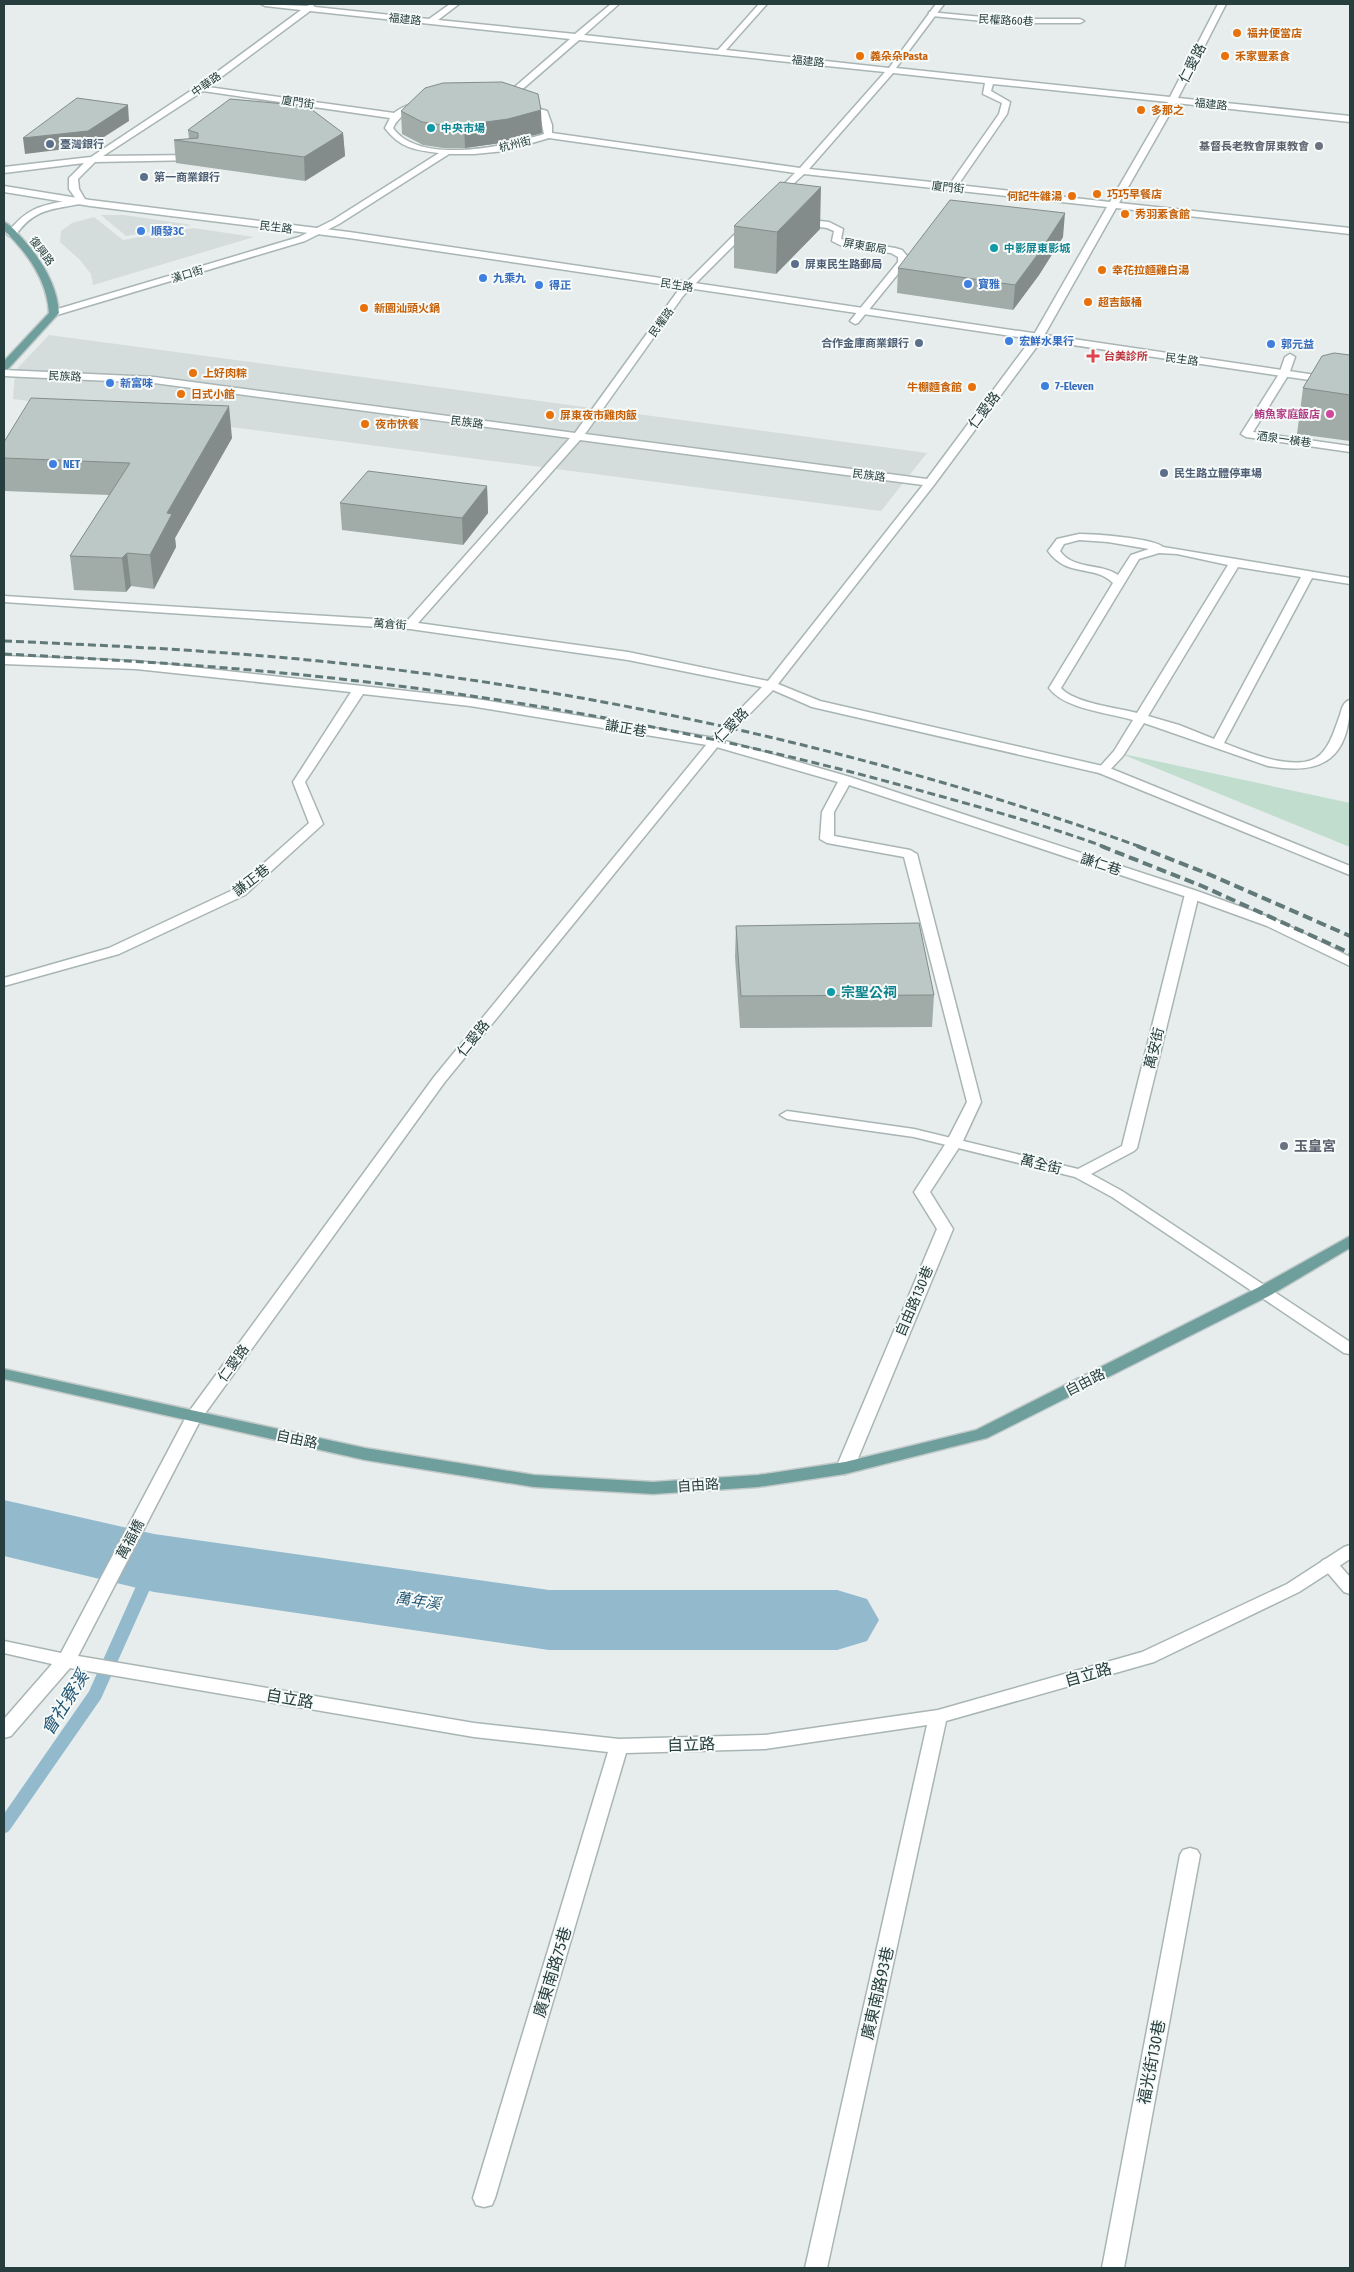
<svg xmlns="http://www.w3.org/2000/svg" width="1354" height="2272" font-family="'Fira Sans Condensed','Noto Sans TC',sans-serif">
	<style>
		.built { fill: #d4dddb }
		.green { fill: #c1ddce }
		.lines { fill: none; stroke-linecap: round; stroke-linejoin: round }
		.stream { stroke: #93b9cd; stroke-width: 14 }
		.river { fill: #93b9cd; fill-rule: evenodd }
		.service-casing { stroke: #a9b5b4; stroke-width: 3 }
		.minor-casing { stroke: #a9b5b4; stroke-width: 3 }
		.tertiary-casing { stroke: #a9b5b4; stroke-width: 3 }
		.primary-casing { stroke: #c2c9c9; stroke-width: 3 }
		.service { fill: #fff; fill-rule: evenodd }
		.minor { fill: #fff; fill-rule: evenodd }
		.tertiary { fill: #fff; fill-rule: evenodd }
		.primary { fill: #6e9f9c; fill-rule: evenodd }
		.rail-far1 { stroke: #617978; stroke-width: 3; stroke-dasharray: 8 4; stroke-linecap: butt }
		.rail { stroke: #617978; stroke-width: 4; stroke-dasharray: 10 5; stroke-linecap: butt }
		.wall { fill: #a1aca9 }
		.shaded-wall { fill: #838c8a }
		.building { fill: #bbc8c5; stroke: #838c8a }
		.food-dot { fill: #e8710a; stroke: #f6faf9; stroke-width: 2 }
		.culture-dot { fill: #0f9aa8; stroke: #f6faf9; stroke-width: 2 }
		.service-dot { fill: #5c6f8a; stroke: #f6faf9; stroke-width: 2 }
		.worship-dot { fill: #6b7280; stroke: #f6faf9; stroke-width: 2 }
		.shop-dot { fill: #3f7fe0; stroke: #f6faf9; stroke-width: 2 }
		.health-dot { fill: #e0444e; stroke: #f6faf9; stroke-width: 2 }
		.hotel-dot { fill: #d1479c; stroke: #f6faf9; stroke-width: 2 }
		.labels { text-anchor: middle; stroke-width: 4; stroke-linejoin: round; paint-order: stroke }
		.far-street-label { font-size: 11px; fill: #263e3d; stroke: #f6faf9 }
		.far-food-label { font-size: 11px; font-weight: bold; fill: #c56008; stroke: #f6faf9; text-anchor: start }
		.far-culture-label { font-size: 11px; font-weight: bold; fill: #0d838f; stroke: #f6faf9; text-anchor: start }
		.far-service-label { font-size: 11px; font-weight: bold; fill: #4e5e75; stroke: #f6faf9; text-anchor: start }
		.far-worship-label { font-size: 11px; font-weight: bold; fill: #5b616d; stroke: #f6faf9; text-anchor: end }
		.far-shop-label { font-size: 11px; font-weight: bold; fill: #366cbe; stroke: #f6faf9; text-anchor: start }
		.far-health-label { font-size: 11px; font-weight: bold; fill: #be3a42; stroke: #f6faf9; text-anchor: start }
		.far-hotel-label { font-size: 11px; font-weight: bold; fill: #b23c85; stroke: #f6faf9; text-anchor: end }
		.street-label { font-size: 14px; fill: #263e3d; stroke: #f6faf9 }
		.culture-label { font-size: 14px; font-weight: bold; fill: #0d838f; stroke: #f6faf9; text-anchor: start }
		.worship-label { font-size: 14px; font-weight: bold; fill: #5b616d; stroke: #f6faf9; text-anchor: start }
		.water-label { font-size: 15px; font-style: italic; fill: #245876; stroke: #f6faf9 }
		.near-street-label { font-size: 16px; fill: #263e3d; stroke: #f6faf9 }
		.near-water-label { font-size: 18px; font-style: italic; fill: #245876; stroke: #f6faf9 }
	</style>
	<rect width="100%" height="100%" fill="#e6edec"/>
	<!-- built -->
	<path class="built" d="M101 215H124L192 225 126 236Z
		M94 217 123 240 193 228 254 237 93 285 91 274 80 260 60 242 61 231 72 223Z
		M49 335 927 453 881 511 13 399 15 371Z"/>
	<!-- green -->
	<path class="green" d="M1119 753 1350 803V847Z"/>
	<g class="lines">
		<!-- stream -->
		<path class="stream" d="M4 1826 95 1695 154 1563"/>
		<!-- river -->
		<path class="river" d="M4 1500 154 1534 549 1590H837L867 1599 879 1620 867 1641 837 1650H549L154 1592 4 1556Z"/>
		<!-- service casing -->
		<g class="service-casing">
			<path id="service" d="M929 12 1004 19H1080L1084 21 1080 23H1004L932 16H929Z
				M801 219 829 222 843 229 841 239 895 248 902 250 908 257 906 264 858 323 855 324 850 321 898 262V257L891 253 844 247 832 241 834 231 827 228 798 224V220Z
				M1290 354 1295 357 1289 374 1253 432 1350 446V452L1246 437 1241 434 1279 374 1285 357Z
				M1079 534C1095 534 1153 538 1163 547L1350 578V584L1312 578 1224 743C1247 752 1300 775 1321 754 1331 744 1335 728 1340 715 1342 708 1343 702 1350 700 1350 758 1323 776 1268 766L1144 723 1123 756 1107 773H1099L1097 770 1114 751 1133 720C1109 713 1064 709 1049 688L1113 583C1094 564 1067 578 1048 551L1057 539ZM1079 540 1108 542 1149 549 1131 555 1118 575C1101 563 1073 570 1060 551L1064 544ZM1159 553 1177 554 1228 565 1137 713C1117 708 1074 703 1061 688L1139 559ZM1238 567 1301 577 1214 739 1179 725 1148 716Z
				M4 656 136 661 470 698 715 738 850 777 1197 891 1277 920 1350 957V966L1267 926 1187 897 849 785 834 812V836L910 850 917 854 981 1102 962 1143 930 1192 953 1229 854 1468 851 1472 845 1474 839 1472 836 1468 937 1229 914 1192 946 1143 967 1102 904 857 827 843 820 839 822 812 838 782 713 746 470 706 363 694 305 782 323 824 245 895 119 954 4 986V978L109 948 235 889 309 823 293 782 351 692 136 669 4 664Z
				M1329 1558 1335 1560 1350 1577V1594L1344 1592 1320 1564 1323 1560Z
				M1190 1848 1197 1850 1200 1855 1124 2268H1102L1180 1855 1183 1850Z"/>
		</g>
		<!-- minor casing -->
		<g class="minor-casing">
			<path id="minor" d="M261 4 307 6 312 4 315 7 429 19 450 4H459L438 20 575 34 611 4H619L584 35 718 50 759 4H767L726 50 889 68 936 4H944L896 68 1170 97 1218 4H1226L1178 98 1350 116V122L1176 103 1119 203 1350 228V234L1116 208 1041 341 934 485 778 684 820 701 1107 767 1350 866V875L1099 773 812 707 773 690 719 745 444 1083 201 1419 78 1656 474 1723 619 1739 765 1735 938 1710 1142 1652 1287 1584 1344 1547 1350 1545V1559L1299 1592 1154 1662 946 1721 827 2268H805L927 1725 765 1749 626 1753 495 2198 492 2205 484 2207 476 2205 473 2198 608 1752 474 1737 70 1668 11 1736 4 1738V1719L52 1664 4 1653V1641L61 1653 188 1413 434 1077 711 739 762 687 628 660 410 629 4 602V596L407 621 570 438 154 383 4 376V370L154 377 575 433 677 292 745 224H751V228L683 296 585 434 927 479 1032 338 1107 207 804 174 776 200 773 199V195L795 173 549 138 505 151 474 154H449L339 224 305 241 57 315H51V311L299 237 333 220 439 153C415 150 400 148 385 128L390 118 203 91 103 156 195 155 199 158 198 160 95 162 78 179 79 189 86 201 84 203C53 210 35 207 15 236H9L7 234C27 206 44 205 76 199L69 189V178L84 163 4 173V167L91 157 198 86 301 10 265 6ZM310 11 570 39 502 98C471 96 420 93 394 113L208 87ZM579 40 885 72 800 168 552 133V125L547 111 510 100ZM893 73 985 83 983 94 1002 103 999 114 950 184 809 169ZM993 84 1168 102 1110 202 958 185 1007 114 1010 102 991 91ZM473 102 503 103 540 115 544 134C507 146 420 166 393 128 406 100 448 103 473 102ZM580 440 923 485 768 681 628 652 418 623Z
				M1192 890 1199 894 1137 1148 1134 1151 1091 1174 1122 1191 1350 1342V1354L1344 1353 1112 1197 1075 1177 914 1137 787 1119 780 1115 787 1111 914 1129 1078 1169 1122 1146 1185 894Z"/>
		</g>
		<!-- tertiary casing -->
		<g class="tertiary-casing">
			<path id="tertiary" d="M4 186 90 200 349 232 1350 380V386L349 238 90 206 4 192Z"/>
		</g>
		<!-- primary casing -->
		<g class="primary-casing">
			<path id="primary" d="M4 222C11 225 16 232 21 237 41 259 57 284 59 313L8 369 4 370V361L49 313C47 279 27 253 4 230Z
				M1350 1236V1248L1269 1296 987 1438 845 1474 758 1487 653 1494 534 1487 365 1460 4 1379V1369L365 1448 534 1475 653 1482 758 1475 845 1462 976 1430 1257 1288Z"/>
		</g>
		<!-- service -->
		<use href="#service" class="service"/>
		<!-- minor -->
		<use href="#minor" class="minor"/>
		<!-- tertiary -->
		<use href="#tertiary" class="tertiary"/>
		<!-- primary -->
		<use href="#primary" class="primary"/>
		<!-- rail-far1 -->
		<path class="rail-far1" d="M4 641C124 646 245 652 365 666 630 697 890 757 1141 847
			M4 654C122 660 240 667 358 681 537 702 715 735 889 782 961 802 1034 821 1105 847"/>
		<!-- rail -->
		<path class="rail" d="M1101 846 1202 886 1350 953
			M1137 846 1206 873 1350 936"/>
	</g>
	<!-- wall -->
	<path class="wall" d="M401 111 542 133 508 142 465 148H443L423 145 402 134Z
		M188 130 343 133 345 156 305 181 176 163 174 140 189 139Z
		M734 226 820 229 776 274 734 268Z
		M1063 237 1039 275 1013 310 897 293 898 268Z
		M1350 355V441L1297 434 1303 388Z
		M232 438 175 538 176 547 154 589 131 586 126 592 74 590 70 556 109 495 4 491V442Z
		M487 486 488 513 463 545 342 530 340 503Z
		M736 926 934 995 932 1027 740 1028 735 957Z"/>
	<!-- shaded-wall -->
	<path class="shaded-wall" d="M128 105 129 121 90 146 25 154 23 138Z
		M541 110 542 133 508 142 465 148 464 125Z
		M343 133 345 156 305 181 304 157Z
		M821 187 820 229 776 274 777 232Z
		M1065 213 1063 237 1039 275 1013 310 1015 285Z
		M229 406 232 438 175 538 176 547 154 589 150 555 167 513Z
		M487 486 488 513 463 545 462 518Z
		M127 553 131 586 126 592 122 558Z"/>
	<!-- building -->
	<path class="building" d="M502 82 538 94 541 110 508 119 464 125H442L422 122 401 111 425 88 443 83Z
		M77 98 128 105 88 131 23 138Z
		M230 99 307 106 343 133 304 157 174 140 198 138V133L188 130Z
		M780 182 821 187 777 232 734 226Z
		M950 200 1065 213 1041 250 1015 285 898 268Z
		M1334 353 1350 355V395L1303 388 1322 356Z
		M31 398 229 406 167 513 172 514 150 555 127 553 122 558 70 556 130 463 4 458V442Z
		M368 471 487 486 462 518 340 503Z
		M919 923 934 995 741 996 736 926Z"/>
	<!-- markers -->
	<g class="food-dot">
		<circle cx="1237" cy="33" r="5"/>
		<circle cx="860" cy="56" r="5"/>
		<circle cx="1225" cy="56" r="5"/>
		<circle cx="1141" cy="110" r="5"/>
		<circle cx="1097" cy="194" r="5"/>
		<circle cx="1072" cy="196" r="5"/>
		<circle cx="1125" cy="214" r="5"/>
		<circle cx="1102" cy="270" r="5"/>
		<circle cx="1088" cy="302" r="5"/>
		<circle cx="364" cy="308" r="5"/>
		<circle cx="193" cy="373" r="5"/>
		<circle cx="972" cy="387" r="5"/>
		<circle cx="181" cy="394" r="5"/>
		<circle cx="550" cy="415" r="5"/>
		<circle cx="365" cy="424" r="5"/>
	</g>
	<g class="culture-dot">
		<circle cx="431" cy="128" r="5"/>
		<circle cx="994" cy="248" r="5"/>
		<circle cx="831" cy="992" r="5"/>
	</g>
	<g class="service-dot">
		<circle cx="50" cy="144" r="5"/>
		<circle cx="144" cy="177" r="5"/>
		<circle cx="795" cy="264" r="5"/>
		<circle cx="919" cy="343" r="5"/>
		<circle cx="1164" cy="473" r="5"/>
	</g>
	<g class="worship-dot">
		<circle cx="1319" cy="146" r="5"/>
		<circle cx="1284" cy="1146" r="5"/>
	</g>
	<g class="shop-dot">
		<circle cx="141" cy="231" r="5"/>
		<circle cx="483" cy="278" r="5"/>
		<circle cx="968" cy="284" r="5"/>
		<circle cx="539" cy="285" r="5"/>
		<circle cx="1009" cy="341" r="5"/>
		<circle cx="1271" cy="344" r="5"/>
		<circle cx="110" cy="383" r="5"/>
		<circle cx="1045" cy="386" r="5"/>
		<circle cx="53" cy="464" r="5"/>
	</g>
	<path class="health-dot" d="M1090.5 348.5h5v5h5v5h-5v5h-5v-5h-5v-5h5z"/>
	<circle class="hotel-dot" cx="1330" cy="414" r="5"/>
	<g class="labels">
		<!-- far-street labels -->
		<g class="far-street-label">
			<text transform="translate(405 19) rotate(6)" y="4">福建路</text>
			<text transform="translate(1006 20) rotate(3)" y="4">民權路60巷</text>
			<text transform="translate(808 61) rotate(6)" y="4">福建路</text>
			<text transform="translate(206 84) rotate(-35)" y="4">中華路</text>
			<text transform="translate(298 102) rotate(8)" y="4">廈門街</text>
			<text transform="translate(1211 104) rotate(6)" y="4">福建路</text>
			<text transform="translate(515 144) rotate(-14)" y="4">杭州街</text>
			<text transform="translate(948 187) rotate(6)" y="4">廈門街</text>
			<text transform="translate(276 227) rotate(7)" y="4">民生路</text>
			<text transform="translate(865 246) rotate(10)" y="4">屏東郵局</text>
			<text transform="translate(42 251) rotate(53)" y="4">復興路</text>
			<text transform="translate(187 274) rotate(-17)" y="4">漢口街</text>
			<text transform="translate(677 285) rotate(9)" y="4">民生路</text>
			<text transform="translate(661 322) rotate(-54)" y="4">民權路</text>
			<text transform="translate(1182 359) rotate(8)" y="4">民生路</text>
			<text transform="translate(65 376) rotate(3)" y="4">民族路</text>
			<text transform="translate(467 422) rotate(7)" y="4">民族路</text>
			<text transform="translate(1284 439) rotate(8)" y="4">酒泉一橫巷</text>
			<text transform="translate(869 475) rotate(8)" y="4">民族路</text>
			<text transform="translate(390 624) rotate(4)" y="4">萬倉街</text>
		</g>
		<!-- far-food labels -->
		<g class="far-food-label">
			<text x="1247" y="37">福井便當店</text>
			<text x="870" y="60">義朵朵Pasta</text>
			<text x="1235" y="60">禾家豐素食</text>
			<text x="1151" y="114">多那之</text>
			<text x="1107" y="198">巧巧早餐店</text>
			<text x="1062" y="200" text-anchor="end">何記牛雜湯</text>
			<text x="1135" y="218">秀羽素食館</text>
			<text x="1112" y="274">幸花拉麵雞白湯</text>
			<text x="1098" y="306">超吉飯桶</text>
			<text x="374" y="312">新園汕頭火鍋</text>
			<text x="203" y="377">上好肉粽</text>
			<text x="962" y="391" text-anchor="end">牛棚麵食館</text>
			<text x="191" y="398">日式小館</text>
			<text x="560" y="419">屏東夜市雞肉飯</text>
			<text x="375" y="428">夜市快餐</text>
		</g>
		<!-- far-culture labels -->
		<g class="far-culture-label">
			<text x="441" y="132">中央市場</text>
			<text x="1004" y="252">中影屏東影城</text>
		</g>
		<!-- far-service labels -->
		<g class="far-service-label">
			<text x="60" y="148">臺灣銀行</text>
			<text x="154" y="181">第一商業銀行</text>
			<text x="805" y="268">屏東民生路郵局</text>
			<text x="909" y="347" text-anchor="end">合作金庫商業銀行</text>
			<text x="1174" y="477">民生路立體停車場</text>
		</g>
		<!-- far-worship labels -->
		<g class="far-worship-label">
			<text x="1309" y="150">基督長老教會屏東教會</text>
		</g>
		<!-- far-shop labels -->
		<g class="far-shop-label">
			<text x="151" y="235">順發3C</text>
			<text x="493" y="282">九乘九</text>
			<text x="978" y="288">寶雅</text>
			<text x="549" y="289">得正</text>
			<text x="1019" y="345">宏鮮水果行</text>
			<text x="1281" y="348">郭元益</text>
			<text x="120" y="387">新富味</text>
			<text x="1055" y="390">7-Eleven</text>
			<text x="63" y="468">NET</text>
		</g>
		<!-- far-health labels -->
		<g class="far-health-label">
			<text x="1104" y="360">台美診所</text>
		</g>
		<!-- far-hotel labels -->
		<g class="far-hotel-label">
			<text x="1320" y="418">鮪魚家庭飯店</text>
		</g>
		<!-- street labels -->
		<g class="street-label">
			<text transform="translate(1192 63) rotate(-63)" y="5">仁愛路</text>
			<text transform="translate(984 410) rotate(-53)" y="5">仁愛路</text>
			<text transform="translate(731 725) rotate(-46)" y="5">仁愛路</text>
			<text transform="translate(626 728) rotate(10)" y="5">謙正巷</text>
			<text transform="translate(1101 864) rotate(18)" y="5">謙仁巷</text>
			<text transform="translate(251 880) rotate(-38)" y="5">謙正巷</text>
			<text transform="translate(473 1038) rotate(-51)" y="5">仁愛路</text>
			<text transform="translate(1154 1048) rotate(-76)" y="5">萬安街</text>
			<text transform="translate(1041 1164) rotate(14)" y="5">萬全街</text>
			<text transform="translate(914 1301) rotate(-67)" y="5">自由路130巷</text>
			<text transform="translate(233 1363) rotate(-54)" y="5">仁愛路</text>
			<text transform="translate(1085 1382) rotate(-27)" y="5">自由路</text>
			<text transform="translate(297 1439) rotate(12)" y="5">自由路</text>
			<text transform="translate(698 1485) rotate(-4)" y="5">自由路</text>
			<text transform="translate(130 1539) rotate(-62)" y="5">萬福橋</text>
		</g>
		<!-- culture labels -->
		<g class="culture-label">
			<text x="841" y="997">宗聖公祠</text>
		</g>
		<!-- worship labels -->
		<g class="worship-label">
			<text x="1294" y="1151">玉皇宮</text>
		</g>
		<!-- water labels -->
		<g class="water-label">
			<text transform="translate(418 1601) rotate(8)" y="5">萬年溪</text>
		</g>
		<!-- near-street labels -->
		<g class="near-street-label">
			<text transform="translate(1088 1674) rotate(-16)" y="6">自立路</text>
			<text transform="translate(290 1698) rotate(10)" y="6">自立路</text>
			<text transform="translate(691 1744) rotate(-2)" y="6">自立路</text>
			<text transform="translate(552 1972) rotate(-73)" y="6">廣東南路75巷</text>
			<text transform="translate(877 1993) rotate(-77)" y="6">廣東南路93巷</text>
			<text transform="translate(1151 2062) rotate(-79)" y="6">福光街130巷</text>
		</g>
		<!-- near-water labels -->
		<g class="near-water-label">
			<text transform="translate(65 1703) rotate(-58)" y="6">會社寮溪</text>
		</g>
	</g>
	<!-- border -->
	<rect width="1354" height="2272" fill="none" stroke="#263e3d" stroke-width="10"/>
</svg>
